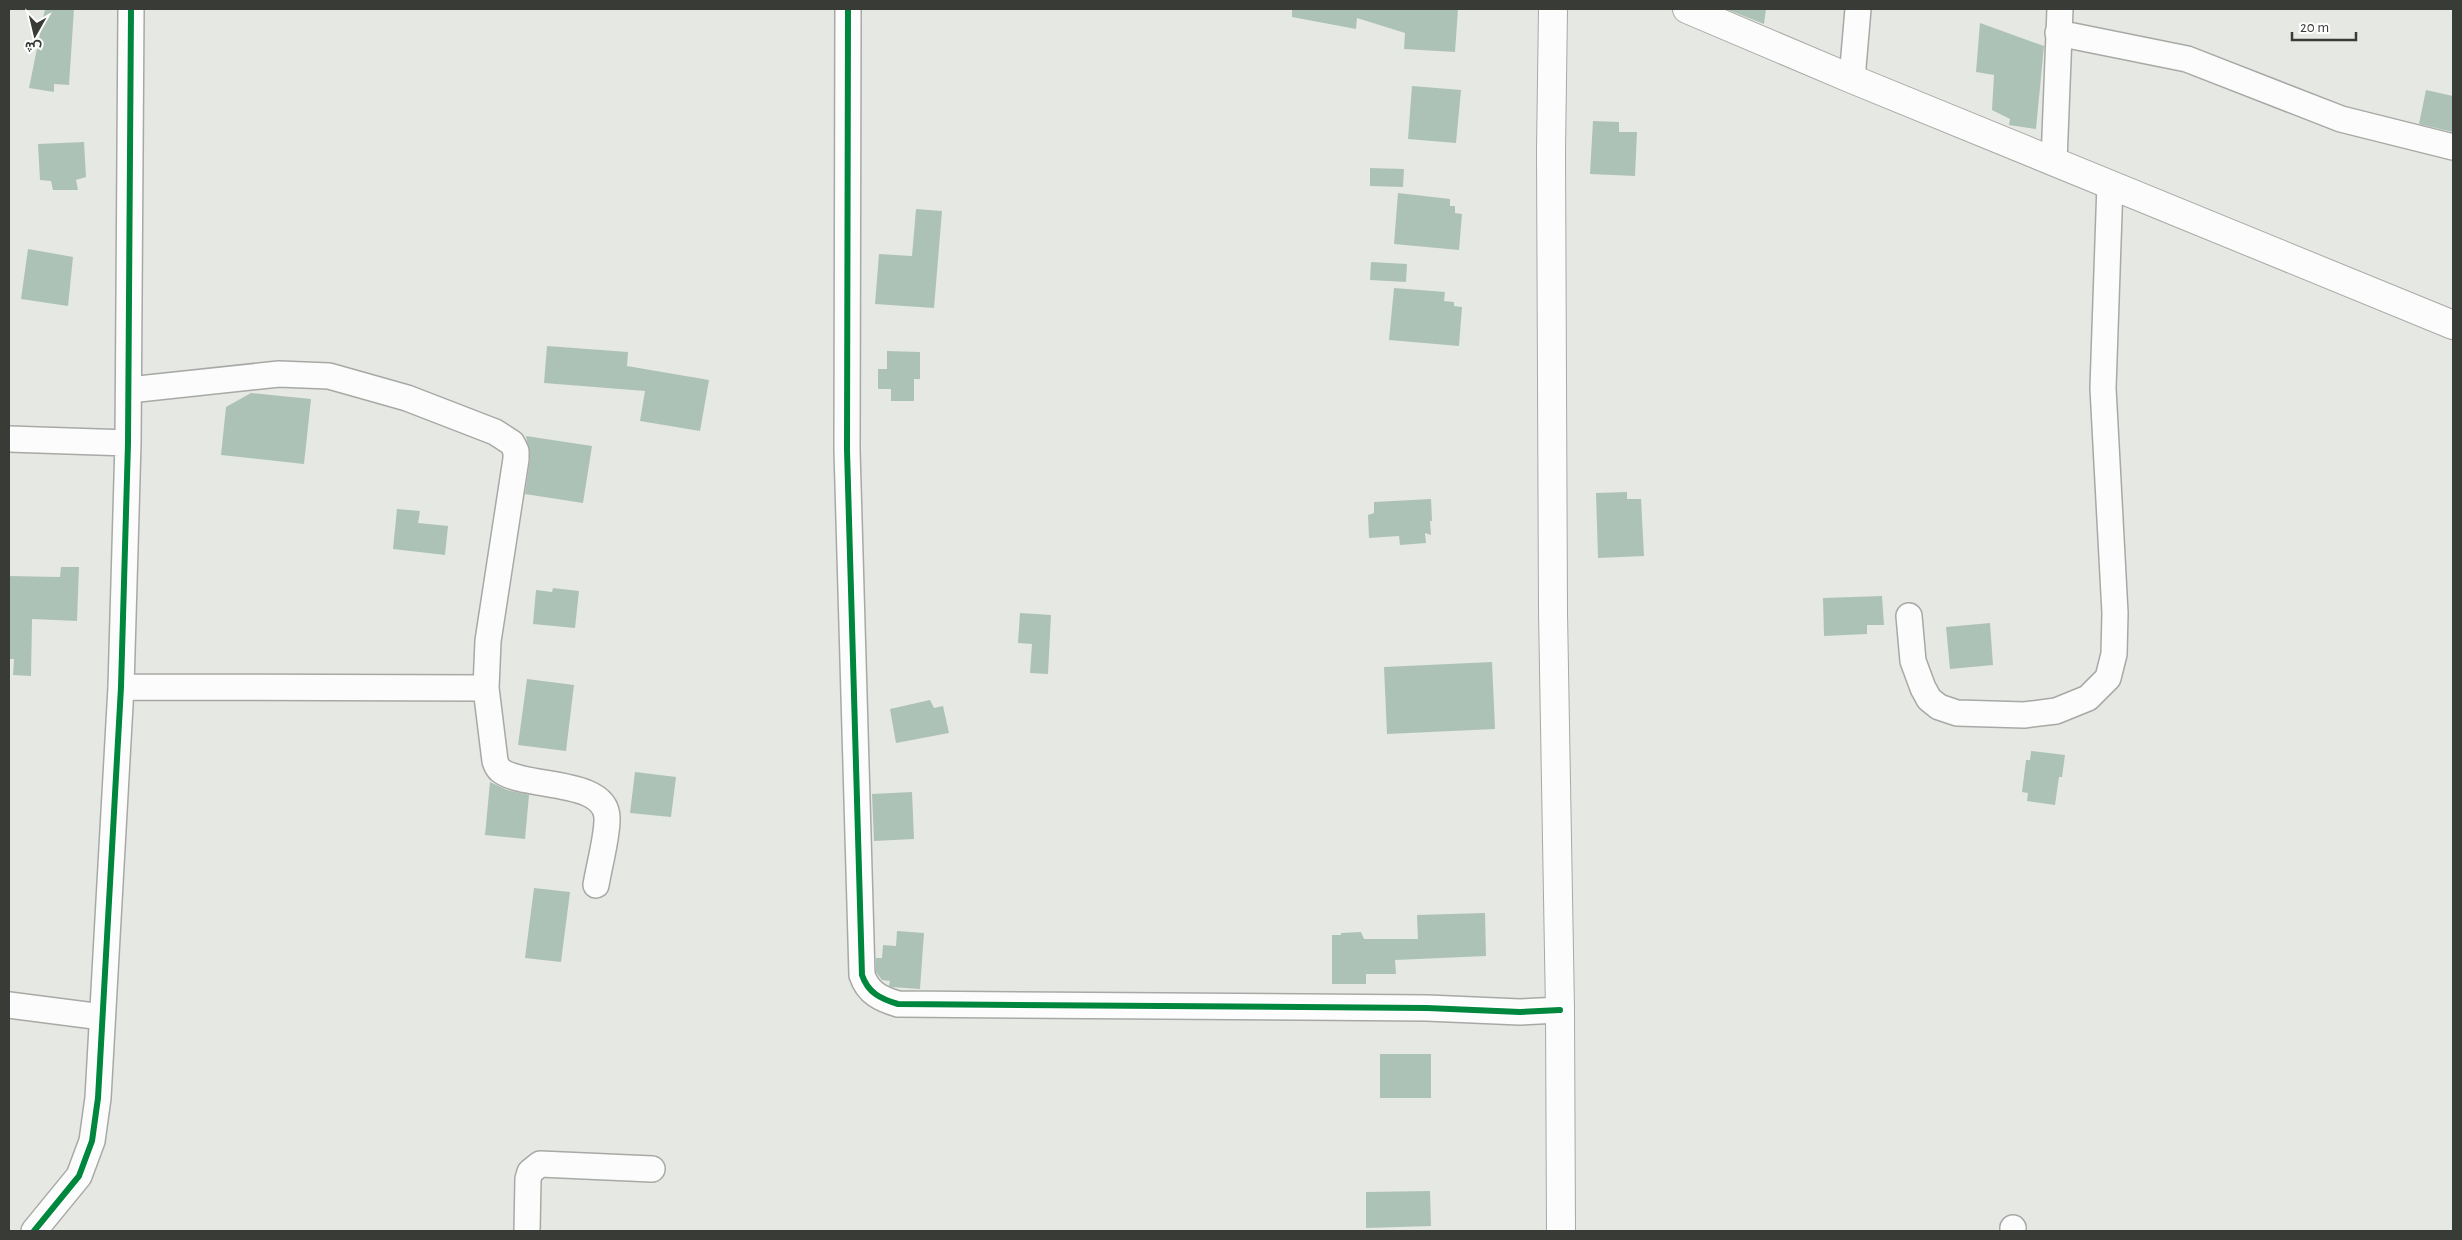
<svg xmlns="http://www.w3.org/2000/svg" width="2462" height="1240" font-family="'Alegreya Sans',Vazirmatn,sans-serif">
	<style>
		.building { fill: #adc2b6 }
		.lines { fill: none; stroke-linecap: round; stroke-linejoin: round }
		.street-casing { stroke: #a8a9a6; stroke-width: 28 }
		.secondary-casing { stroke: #a8a9a6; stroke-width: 30 }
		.primary-casing { stroke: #a8a9a6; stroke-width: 30 }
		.street { stroke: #fbfcfb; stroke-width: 25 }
		.secondary { stroke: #fbfcfb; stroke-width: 28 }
		.primary { stroke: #fbfcfb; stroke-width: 28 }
		.cycleway-casing { stroke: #fff; stroke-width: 9 }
		.cycleway { stroke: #00873e; stroke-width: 6 }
	</style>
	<rect width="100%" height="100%" fill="#e6e8e3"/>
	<!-- building -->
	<path class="building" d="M45 9H74L69 85 54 84V92L29 88Z
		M1292 9H1458L1455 52 1404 49 1405 33 1357 18 1356 29 1292 17Z
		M1726 9H1766L1764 24Z
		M1980 23 2044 46 2036 129 2009 125 2010 119 1992 110 1994 75 1976 72Z
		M1412 86 1461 90 1456 143 1408 139Z
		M2426 90 2453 96V132L2419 124Z
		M1593 121 1619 122V132H1637L1635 176 1590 174Z
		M84 142 86 177 76 180 78 190H53L51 181 40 180 38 144Z
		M1370 168 1404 169 1403 187 1370 186Z
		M1398 193 1450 199V206H1455V213L1462 214 1459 250 1394 244Z
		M916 209 942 211 934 308 875 304 879 254 912 256Z
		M28 249 73 257 68 306 21 299Z
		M1371 262 1407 264 1406 282 1370 280Z
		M1394 288 1445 292 1444 301 1454 302V306L1462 307 1459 346 1389 340Z
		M547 346 628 352 627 366 709 380 700 431 640 421 645 391 544 383Z
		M887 351 920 352V379H914V401H891V389H878V369H887Z
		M251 393 311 399 304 464 221 455 226 407Z
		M526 436 592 446 583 503 525 494 530 459Z
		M1627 492V499H1641L1644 556 1598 558 1596 493Z
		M1431 499 1432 521H1430L1431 535 1425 533 1426 543 1400 545 1399 536 1369 538 1368 515 1374 513V502Z
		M397 509 420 511 418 523 448 526 445 555 393 549Z
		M61 567H79L77 621 32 619 31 676 13 675 14 659H9V576L60 577Z
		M553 588 579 591 575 628 533 624 536 590 552 592Z
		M1882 596 1884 625H1867V634L1824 636 1823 598Z
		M1020 613 1051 615 1048 674 1030 673 1032 644 1018 643Z
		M1990 623 1993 665 1950 669 1946 627Z
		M1492 662 1495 729 1387 734 1384 667Z
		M527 679 574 685 566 751 518 745Z
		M930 700 934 708 943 706 949 733 896 743 890 709Z
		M2031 751 2065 755 2062 777H2059L2055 805 2027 801 2028 793 2022 792 2026 760H2030Z
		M635 772 676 777 671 817 630 813Z
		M490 782 507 790 529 795 525 839 485 835Z
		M912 792 914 839 874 841 872 794Z
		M534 888 570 892 561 962 525 958Z
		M1485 913 1486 956 1395 960 1396 974H1366V984H1332V935H1341V933L1361 932 1364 939H1418L1417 915Z
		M897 931 924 933 920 989 892 987 889 986 890 981 882 980 876 972V958H882L883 945 896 946Z
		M1380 1054H1431V1098H1380Z
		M1430 1191 1431 1226 1366 1228V1192Z"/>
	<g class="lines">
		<!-- street casing -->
		<g class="street-casing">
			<path id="street" d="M848 9 847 450 862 975C868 993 881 999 898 1004L1427 1008 1520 1012 1560 1010
				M2058 33 2187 59 2341 119 2453 147
				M1852 79 1858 9
				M2054 161 2060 9
				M9 439 128 443
				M1909 616 1913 661 1923 688 1929 699 1939 707 1957 713 2024 715 2056 711 2088 698 2108 678 2114 654 2115 613 2103 388 2110 184
				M121 687 486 688 488 641 516 459V451L512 443 495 432 407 398 329 376 279 374 129 390
				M486 688 495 761C496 764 498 768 500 770 523 789 605 778 607 817 608 834 599 866 596 885
				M9 1005 102 1017
				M34 1231 79 1176 92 1141 98 1098 121 687 128 443 131 9
				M527 1231 528 1179 530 1172 540 1164 652 1169
				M2013 1231V1228"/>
		</g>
		<!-- secondary casing -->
		<g class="secondary-casing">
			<path id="secondary" d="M1553 9 1551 151 1553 612 1560 1010 1561 1231"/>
		</g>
		<!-- primary casing -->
		<g class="primary-casing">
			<path id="primary" d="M1687 9 1852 79 2453 325"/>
		</g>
		<!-- street -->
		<use href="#street" class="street"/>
		<!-- secondary -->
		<use href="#secondary" class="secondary"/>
		<!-- primary -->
		<use href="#primary" class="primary"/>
		<!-- cycleway casing -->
		<g class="cycleway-casing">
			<path id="cycleway" d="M848 9 847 450 862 975C868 993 881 999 898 1004L1427 1008 1520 1012 1560 1010
				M34 1231 79 1176 92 1141 98 1098 121 687 128 443 131 9"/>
		</g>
		<!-- cycleway -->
		<use href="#cycleway" class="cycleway"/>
	</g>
	<!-- border -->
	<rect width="2462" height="1240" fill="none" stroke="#393b37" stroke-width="20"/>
	<!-- north arrow -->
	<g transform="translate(35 35) rotate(188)" stroke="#ffffff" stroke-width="4" paint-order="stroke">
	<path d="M0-4L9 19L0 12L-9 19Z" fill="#393b37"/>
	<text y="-8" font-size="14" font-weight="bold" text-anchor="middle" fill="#393b37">ش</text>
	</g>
	<!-- scale -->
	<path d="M2292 32v8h64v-8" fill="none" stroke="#393b37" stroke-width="2.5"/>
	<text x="2300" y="32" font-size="15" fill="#393b37" stroke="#ffffff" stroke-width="4" paint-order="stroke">20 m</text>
</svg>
